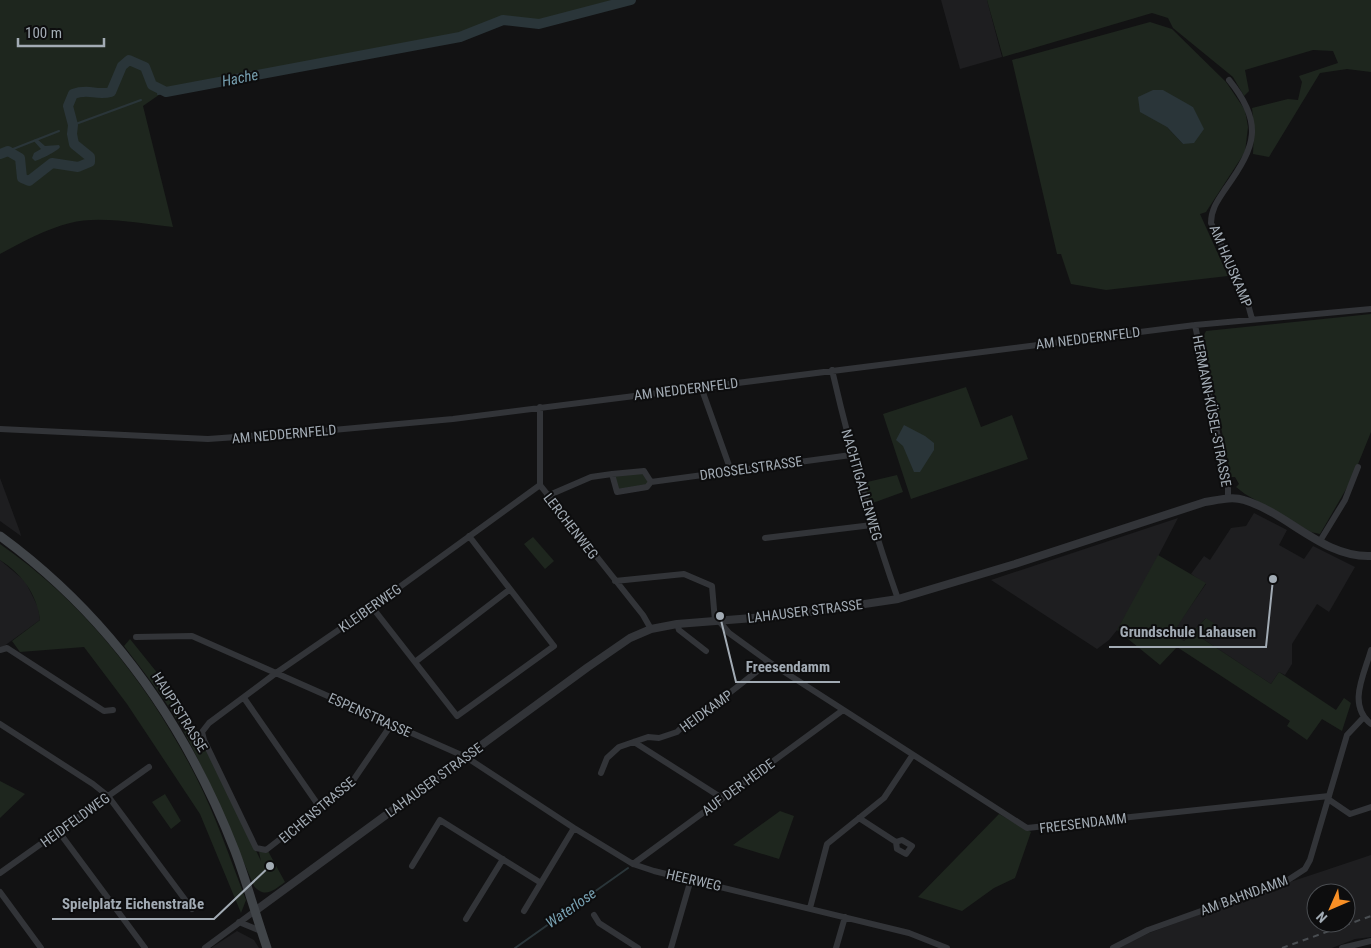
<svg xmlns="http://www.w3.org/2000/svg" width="1371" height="948" font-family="'Roboto Condensed',sans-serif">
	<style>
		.built { fill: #1e1e20; fill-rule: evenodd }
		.green { fill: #1e261e; fill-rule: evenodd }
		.water { fill: #2a3539 }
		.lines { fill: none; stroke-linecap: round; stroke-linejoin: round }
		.stream { stroke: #2a3539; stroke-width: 2 }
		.river { stroke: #2a3539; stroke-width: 10 }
		.minor { stroke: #323438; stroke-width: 6 }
		.tertiary { stroke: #323438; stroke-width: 8 }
		.secondary { stroke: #404448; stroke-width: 9 }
		.rail { stroke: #494d51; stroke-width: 2; stroke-dasharray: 6 5; stroke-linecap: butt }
		.labels { text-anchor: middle; stroke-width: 4; stroke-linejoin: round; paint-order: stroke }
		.street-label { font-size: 14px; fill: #a2abb4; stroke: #0d0d0e }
		.water-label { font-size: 15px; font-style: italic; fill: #77a0b1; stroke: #0d0d0e }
		.leader { fill: none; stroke: #a2abb4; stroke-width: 2 }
		.callout-dot { fill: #a2abb4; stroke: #0d0d0e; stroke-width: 2 }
		.callout-label { font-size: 15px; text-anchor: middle; font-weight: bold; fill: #a2abb4; stroke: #0d0d0e; stroke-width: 4; stroke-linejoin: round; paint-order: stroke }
	</style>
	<rect width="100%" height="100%" fill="#121213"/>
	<!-- built -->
	<path class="built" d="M941 0H987L1002 57 960 69Z
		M0 478 20 532 21 536 0 521Z
		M1254 513 1287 530 1279 545 1304 559 1313 546 1355 567 1329 612 1317 604 1292 644V664L1285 675 1279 672 1271 684 1203 639 1206 618 1184 641 1172 633 1206 584 1191 574 1204 556 1210 560 1231 528 1246 526Z
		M1178 518 1139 593 1117 630 1109 640 1097 649 991 580Z
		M0 560 25 581 38 607 40 620 0 649Z
		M1371 855V937L1355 939 1332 948H1119L1149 933 1254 894ZM1316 893H1346V923H1316Z
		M237 931 254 940 259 948H211Z"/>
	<!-- green -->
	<path class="green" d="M0 0H614L539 20 504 16 459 34 189 84 166 90 143 106 173 227C143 224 99 215 70 223 46 229 22 242 0 254Z
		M987 0H1371V72L1347 69 1320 73 1269 157 1253 154 1254 128 1252 108 1288 99 1298 100 1302 82 1299 76 1338 63 1333 51 1313 50 1245 70 1249 91 1244 96 1233 77 1173 28 1168 18 1152 13 1003 57Z
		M1150 22 1172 29 1226 82 1245 110 1248 127 1245 152 1206 212 1200 214 1228 276 1106 290 1071 284 1061 254H1057L1012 60ZM1181 102 1193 107 1183 144 1167 127Z
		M1371 314V432L1352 479 1320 534 1311 532 1245 494 1236 487 1239 484 1235 477H1231L1203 337 1206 331Z
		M966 387 981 427 1012 415 1028 459 911 499 883 414Z
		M644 472 650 481 646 486 618 491 614 475Z
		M897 475 903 492 870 504 863 483Z
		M533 537 554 561 545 569 524 544Z
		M0 544C84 602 150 686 196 777 216 816 230 859 246 900L241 913 200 814 127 704 84 647 20 652 12 641 40 620C37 594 22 574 0 560Z
		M1158 555 1206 583 1173 633 1184 641 1206 618 1215 624 1203 639 1271 684 1279 672 1336 710 1344 698 1351 703 1342 731 1322 719 1307 740 1287 726 1290 721 1177 647 1160 665 1117 630Z
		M130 639 171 690 202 739 261 861 259 852 268 851 285 882C274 890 265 899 254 886 232 835 211 783 185 734 168 702 145 674 124 646Z
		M0 781 25 794 0 818Z
		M165 794 181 821 171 829 152 802Z
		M780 811 794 816 779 859 733 845Z
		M999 814 1031 832 1015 878 994 888 962 911 918 897Z"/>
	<!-- water -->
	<path class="water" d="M1153 90H1163L1193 107 1204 129 1194 143 1183 144 1167 127 1140 112 1138 97Z
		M37 139 45 146 59 145 60 147C58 151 39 160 35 161L32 158 34 153 41 149 33 140Z
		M904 425 925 436 934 443V450L920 472H914L903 446 896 440Z"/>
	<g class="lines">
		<!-- stream -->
		<path class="stream" d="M158 94 166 92
			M73 125 141 100
			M8 151 59 131
			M515 948 628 868"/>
		<!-- river -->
		<path class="river" d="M0 154 8 151 20 158 22 178 29 181 52 163 78 167 90 162V157L74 144 72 134 73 125 68 106 73 94C90 88 95 96 111 92L122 66 129 60 145 67 152 85 166 92 460 37 503 20 539 24 631 0"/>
		<!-- minor -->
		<path class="minor" d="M1229 80C1264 123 1256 146 1226 188 1218 200 1211 209 1211 223L1246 297 1252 319
			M1195 325 1228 486V498
			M832 370C850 448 871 523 898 599
			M701 387 731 471
			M540 407V485L643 615 651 629
			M0 429 208 439 322 431 453 419 1195 325 1371 309
			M651 482 644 471 612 474 617 492 647 487 651 482 851 455
			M547 496 591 477 612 474
			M765 538 872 525
			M1320 541 1345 500 1358 467
			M615 581 684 574 712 586 715 621
			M372 607 457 716 554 646 469 536
			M719 621 729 633 769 662 1027 828 1329 796
			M677 624 679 630 706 651
			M136 637 192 636 466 757 574 828 633 864 654 871 909 933 947 948
			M0 650 7 648 104 711 113 710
			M1371 650C1364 675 1347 705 1371 724
			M415 662 509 590
			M244 698 321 809
			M0 724 93 784 108 796 192 909
			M391 725 350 785 266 850 256 848 204 740 202 732 209 723 276 673 372 607 540 485
			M634 742 722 798
			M601 773 607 758 619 747 648 737 659 738 677 732 691 718 723 698 769 662
			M1328 799 1350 814 1371 807
			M859 818 896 842 902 840 912 846 906 854 897 849 896 842
			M59 832 145 948
			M633 864 843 710
			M412 866 440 820 541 883
			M0 873 149 767
			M0 892 41 948
			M810 908 827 844 884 798 912 756
			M524 911 574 828
			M594 915 599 923 638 948
			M466 919 503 859
			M239 922 261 931
			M205 948 255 911
			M671 948 691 879
			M836 948 845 917
			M1113 948 1148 930 1288 880 1305 869 1310 860 1347 735 1363 718
			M1342 948 1371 941"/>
		<!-- tertiary -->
		<path class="tertiary" d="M255 911 588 667 630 638 651 629 677 624 791 615 898 599 1015 564 1205 502C1218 500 1232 496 1244 500 1288 513 1323 558 1371 556"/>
		<!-- secondary -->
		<path class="secondary" d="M0 536C109 616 186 725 235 851 247 883 256 916 267 948"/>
		<!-- rail -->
		<path class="rail" d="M1282 948 1371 916"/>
	</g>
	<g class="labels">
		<!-- street labels -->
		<g class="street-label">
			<text transform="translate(1231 266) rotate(67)" y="5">AM HAUSKAMP</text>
			<text transform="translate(1088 338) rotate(-7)" y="5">AM NEDDERNFELD</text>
			<text transform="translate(686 389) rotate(-7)" y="5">AM NEDDERNFELD</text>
			<text transform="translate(1212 411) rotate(79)" y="5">HERMANN-KÜSEL-STRASSE</text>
			<text transform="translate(284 434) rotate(-5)" y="5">AM NEDDERNFELD</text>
			<text transform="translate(751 468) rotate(-8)" y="5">DROSSELSTRASSE</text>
			<text transform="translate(862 485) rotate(74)" y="5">NACHTIGALLENWEG</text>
			<text transform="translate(571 526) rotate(52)" y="5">LERCHENWEG</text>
			<text transform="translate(370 608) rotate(-35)" y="5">KLEIBERWEG</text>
			<text transform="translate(805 611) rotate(-7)" y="5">LAHAUSER STRASSE</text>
			<text transform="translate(706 711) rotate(-36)" y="5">HEIDKAMP</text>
			<text transform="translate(180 712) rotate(58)" y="5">HAUPTSTRASSE</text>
			<text transform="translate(370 715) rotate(24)" y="5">ESPENSTRASSE</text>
			<text transform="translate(434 780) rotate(-36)" y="5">LAHAUSER STRASSE</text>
			<text transform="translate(738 787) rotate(-36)" y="5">AUF DER HEIDE</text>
			<text transform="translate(317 810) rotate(-40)" y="5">EICHENSTRASSE</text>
			<text transform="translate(75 820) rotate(-36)" y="5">HEIDFELDWEG</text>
			<text transform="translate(1083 823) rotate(-7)" y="5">FREESENDAMM</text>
			<text transform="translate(694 880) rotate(13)" y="5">HEERWEG</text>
			<text transform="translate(1244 895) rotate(-20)" y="5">AM BAHNDAMM</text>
		</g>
		<!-- water labels -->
		<g class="water-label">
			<text transform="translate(240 78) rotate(-11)" y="5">Hache</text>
			<text transform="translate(571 908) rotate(-35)" y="5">Waterlose</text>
		</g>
	</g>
	<!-- callouts -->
	<path class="leader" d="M1273 579L1266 647H1109M720 616L736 682H840M270 866L214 919H52"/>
	<g class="callout-dot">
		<circle cx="1273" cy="579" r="5"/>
		<circle cx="720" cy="616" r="5"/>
		<circle cx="270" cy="866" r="5"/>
	</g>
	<g class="callout-label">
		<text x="1188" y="637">Grundschule Lahausen</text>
		<text x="788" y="672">Freesendamm</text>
		<text x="133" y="909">Spielplatz Eichenstraße</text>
	</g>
	<!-- north arrow -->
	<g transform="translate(1331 908) rotate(225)"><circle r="24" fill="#0d0d0e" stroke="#494c50"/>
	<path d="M0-4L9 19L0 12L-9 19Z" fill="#f88f25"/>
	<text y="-8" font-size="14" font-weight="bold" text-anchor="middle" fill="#a2abb4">N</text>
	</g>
	<!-- scale -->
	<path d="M18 38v8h86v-8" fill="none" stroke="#a2abb4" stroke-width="2.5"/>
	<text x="25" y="38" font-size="15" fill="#a2abb4" stroke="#0d0d0e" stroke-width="4" paint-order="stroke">100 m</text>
</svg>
